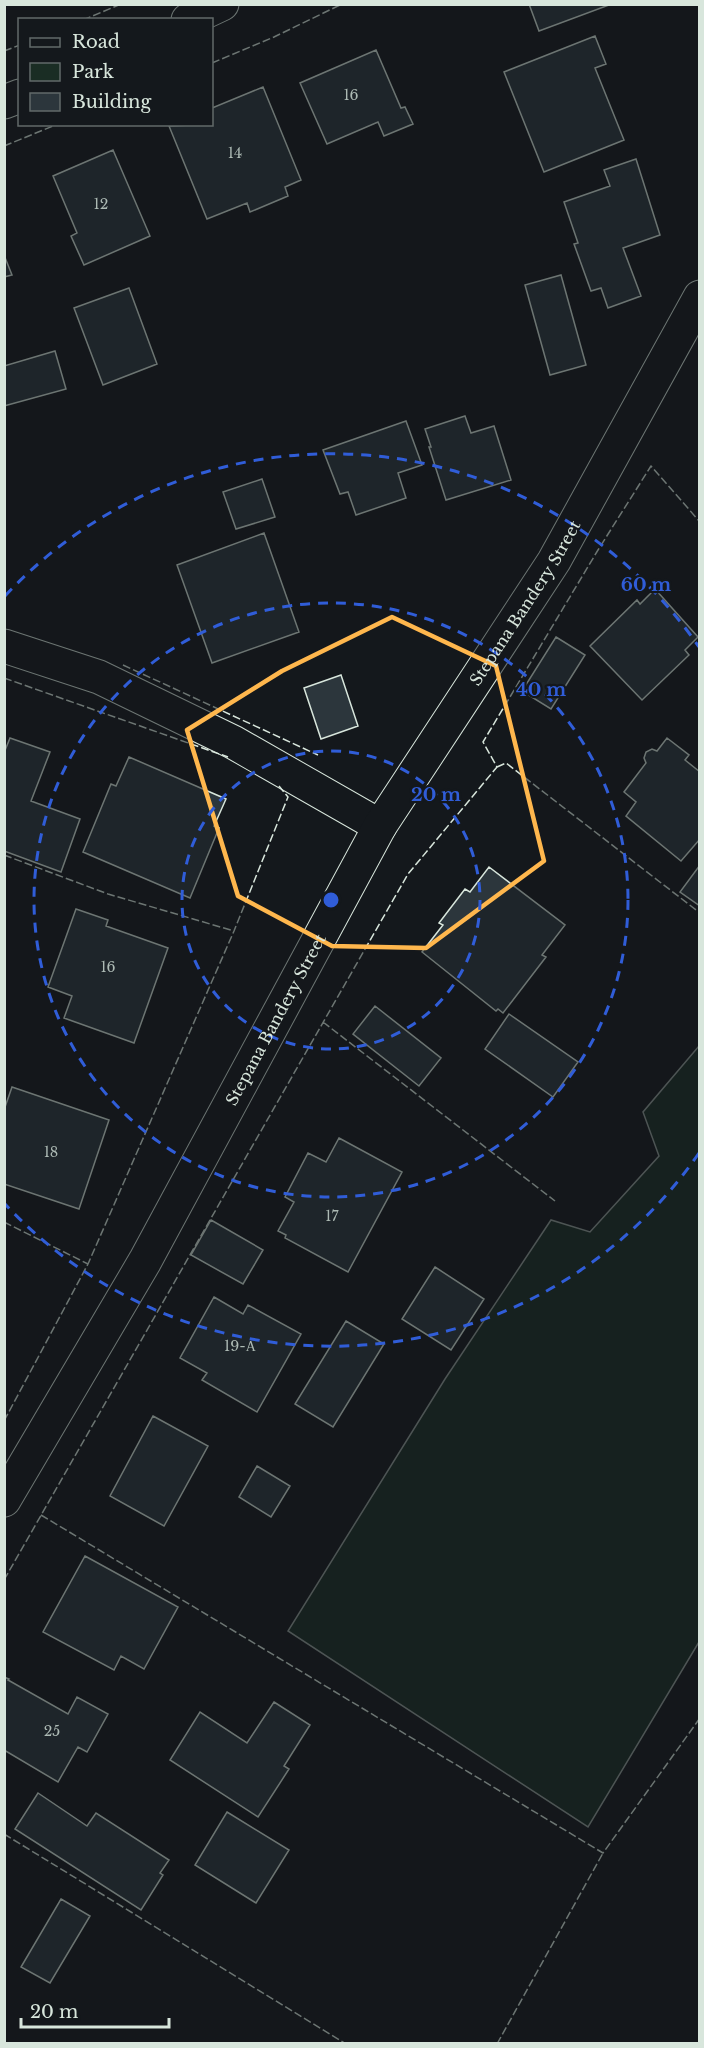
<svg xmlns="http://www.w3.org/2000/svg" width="704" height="2048" font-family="'Libre Baskerville',serif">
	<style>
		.green { fill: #1a2d24; stroke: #939e99; stroke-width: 1.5 }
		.building { fill: #2c363c; stroke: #d8e6dc; stroke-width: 1.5 }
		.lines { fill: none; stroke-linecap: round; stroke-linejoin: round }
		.street-casing { stroke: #d8e6dc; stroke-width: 35 }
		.street { stroke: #14181c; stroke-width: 33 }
		.fence { stroke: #d8e6dc; stroke-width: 1.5; stroke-dasharray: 8 3; stroke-linecap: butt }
		.marked { fill: none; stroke: #ffb74d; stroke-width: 4.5; stroke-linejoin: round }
		.ring { fill: none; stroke: #305dd8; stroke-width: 3; stroke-dasharray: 10 8 }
		.labels { text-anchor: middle; stroke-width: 4.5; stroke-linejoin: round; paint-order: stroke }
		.number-label { font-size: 14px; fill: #adbab4 }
		.street-label { font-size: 16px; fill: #d8e6dc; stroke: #14181c }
		.centre { fill: #305dd8; stroke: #14181c; stroke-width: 3 }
		.ring-label { font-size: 18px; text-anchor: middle; font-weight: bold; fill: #305dd8; stroke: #14181c; stroke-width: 4.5; stroke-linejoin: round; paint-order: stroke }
	</style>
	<rect width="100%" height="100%" fill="#14181c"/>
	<!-- green -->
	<path class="green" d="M699 1046V1642L588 1827 288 1631 445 1379 551 1220 590 1232 659 1156 643 1112Z"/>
	<!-- building -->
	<path class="building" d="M529 4H609V5L539 31Z
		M595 36 606 64 595 68 624 140 544 172 504 72Z
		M376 50 401 108 405 107 413 124 384 136 378 122 327 144 300 83Z
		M263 87 301 180 285 187 288 196 250 212 247 203 207 219 169 126 212 124V108Z
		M113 150 150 236 84 265 71 236 77 233 53 176Z
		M636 159 660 235 623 248 641 296 608 308 601 288 591 291 574 244 578 243 564 202 610 186 604 170Z
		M4 255 12 275 4 277Z
		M561 275 586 365 550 375 525 285Z
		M129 288 157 364 103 385 74 308Z
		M55 351 66 389 4 406V366Z
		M465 416 471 433 494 426 511 480 446 500 429 447H431L425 429Z
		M406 421 422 465 398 473 406 498 356 515 348 492 340 494 323 450Z
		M262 479 275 517 236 529 223 492Z
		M264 533 299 632 212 663 177 565Z
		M655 589 698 637 685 650 689 655 642 700 590 646 637 600 640 604Z
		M556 637 585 655 551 709 522 691Z
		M341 675 358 726 321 739 304 688Z
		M10 738 50 752 31 801 80 819 61 872 4 851V753Z
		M667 738 689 755 685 760 700 772V839L681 861 626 816 636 802 624 792 646 763 644 758 646 752 652 749 657 751Z
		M129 757 226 799 214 826 219 828 190 898 83 852 111 784 116 786Z
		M700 865V906L680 892Z
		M489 867 565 925 542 955 546 957 503 1013 498 1009 496 1011 422 952 443 925 439 923 465 889 470 892Z
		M76 909 108 920 106 926 168 948 134 1043 64 1018 72 996 48 987Z
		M375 1006 441 1058 419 1086 353 1034Z
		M509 1014 578 1062 553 1097 485 1049Z
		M12 1087 109 1120 79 1209 4 1184V1110Z
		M339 1138 402 1172 348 1272 285 1238 286 1235 278 1231 294 1202 285 1197 308 1153 326 1162Z
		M211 1220 263 1250 243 1284 191 1255Z
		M435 1267 484 1299 451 1350 402 1319Z
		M214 1297 243 1314 248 1305 301 1334 257 1412 202 1380 207 1373 180 1358Z
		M346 1321 384 1344 333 1427 295 1404Z
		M153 1416 208 1446 164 1526 110 1496Z
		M257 1466 290 1486 271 1517 239 1497Z
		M85 1556 178 1607 144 1669 121 1656 114 1670 43 1632Z
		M4 1677 9 1679 8 1680 68 1714 77 1697 108 1714 87 1752 78 1747 58 1782 4 1750Z
		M274 1702 310 1725 284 1766 289 1769 258 1817 170 1760 200 1712 247 1743Z
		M38 1793 87 1826 96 1813 169 1860 160 1873 163 1875 141 1910 15 1829Z
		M227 1812 289 1850 256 1903 195 1865Z
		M61 1899 90 1916 50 1983 21 1967Z"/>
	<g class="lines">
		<!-- street casing -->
		<g class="street-casing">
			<g id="street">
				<path d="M188 20 222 4"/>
				<path d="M4 102 20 96"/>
				<path d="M4 646 99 677 233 742 380 826"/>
				<path id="s1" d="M4 1500 145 1261 380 826 554 561 700 297"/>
			</g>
		</g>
		<!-- street -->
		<use href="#street" class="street"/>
		<!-- fence -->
		<path class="fence" d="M83 20 121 4
			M4 51 20 45
			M212 63 274 37 342 4
			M4 146 58 124
			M123 665 318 755
			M4 678 228 757
			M497 767 506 763 700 913
			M4 855 108 894 234 931
			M323 1022 555 1201
			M4 1222 88 1264
			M4 1421 88 1264 234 931 288 797 279 786
			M41 1515 603 1853 700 1718
			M4 1580 408 874 497 767 483 742 598 550 651 466 700 522
			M4 1834 346 2044
			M497 2044 603 1853"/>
	</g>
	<!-- marked area -->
	<path d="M0 0H704V2048H0ZM392 617 496 666 544 861 426 948 332 946 238 896 187 730 282 671Z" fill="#14181c" fill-opacity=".55" fill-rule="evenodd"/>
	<path class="marked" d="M392 617 496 666 544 861 426 948 332 946 238 896 187 730 282 671Z"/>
	<!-- distance rings -->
	<g class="ring">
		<circle cx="331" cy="900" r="149"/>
		<circle cx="331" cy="900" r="297"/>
		<path d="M699 1153A446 446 0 0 1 5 1204M5 596A446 446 0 0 1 699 647"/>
	</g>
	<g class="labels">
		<!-- number labels -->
		<g class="number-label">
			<text x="351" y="100">16</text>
			<text x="235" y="158">14</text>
			<text x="101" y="209">12</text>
			<text x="108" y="972">16</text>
			<text x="51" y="1157">18</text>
			<text x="332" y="1221">17</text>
			<text x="240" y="1351">19-А</text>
			<text x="52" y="1736">25</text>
		</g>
		<!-- street labels -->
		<g class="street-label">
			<text dy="6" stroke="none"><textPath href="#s1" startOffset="1038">Stepana Bandery Street</textPath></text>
			<text dy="6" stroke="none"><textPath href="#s1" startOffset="552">Stepana Bandery Street</textPath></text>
		</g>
	</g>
	<circle cx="331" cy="900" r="9" class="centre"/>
	<g class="ring-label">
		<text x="646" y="591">60 m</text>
		<text x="541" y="696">40 m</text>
		<text x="436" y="801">20 m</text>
	</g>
	<!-- border -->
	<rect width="704" height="2048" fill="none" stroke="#d8e6dc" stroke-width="12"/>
	<!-- legend -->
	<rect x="18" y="18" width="195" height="108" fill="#14181c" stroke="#626a69" stroke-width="1.5"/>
	<rect x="30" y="38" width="30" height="9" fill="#14181c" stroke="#626a69" stroke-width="1.5"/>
	<text x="72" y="48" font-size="18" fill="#d8e6dc">Road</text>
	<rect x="30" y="63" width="30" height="18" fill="#1a2d24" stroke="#626a69" stroke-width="1.5"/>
	<text x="72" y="78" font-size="18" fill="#d8e6dc">Park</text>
	<rect x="30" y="93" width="30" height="18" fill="#2c363c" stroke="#626a69" stroke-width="1.5"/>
	<text x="72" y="108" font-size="18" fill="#d8e6dc">Building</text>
	<!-- scale -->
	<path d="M21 2018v9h148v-9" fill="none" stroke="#d8e6dc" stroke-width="3"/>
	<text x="30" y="2018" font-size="18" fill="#d8e6dc" stroke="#14181c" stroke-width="4.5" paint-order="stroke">20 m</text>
</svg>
